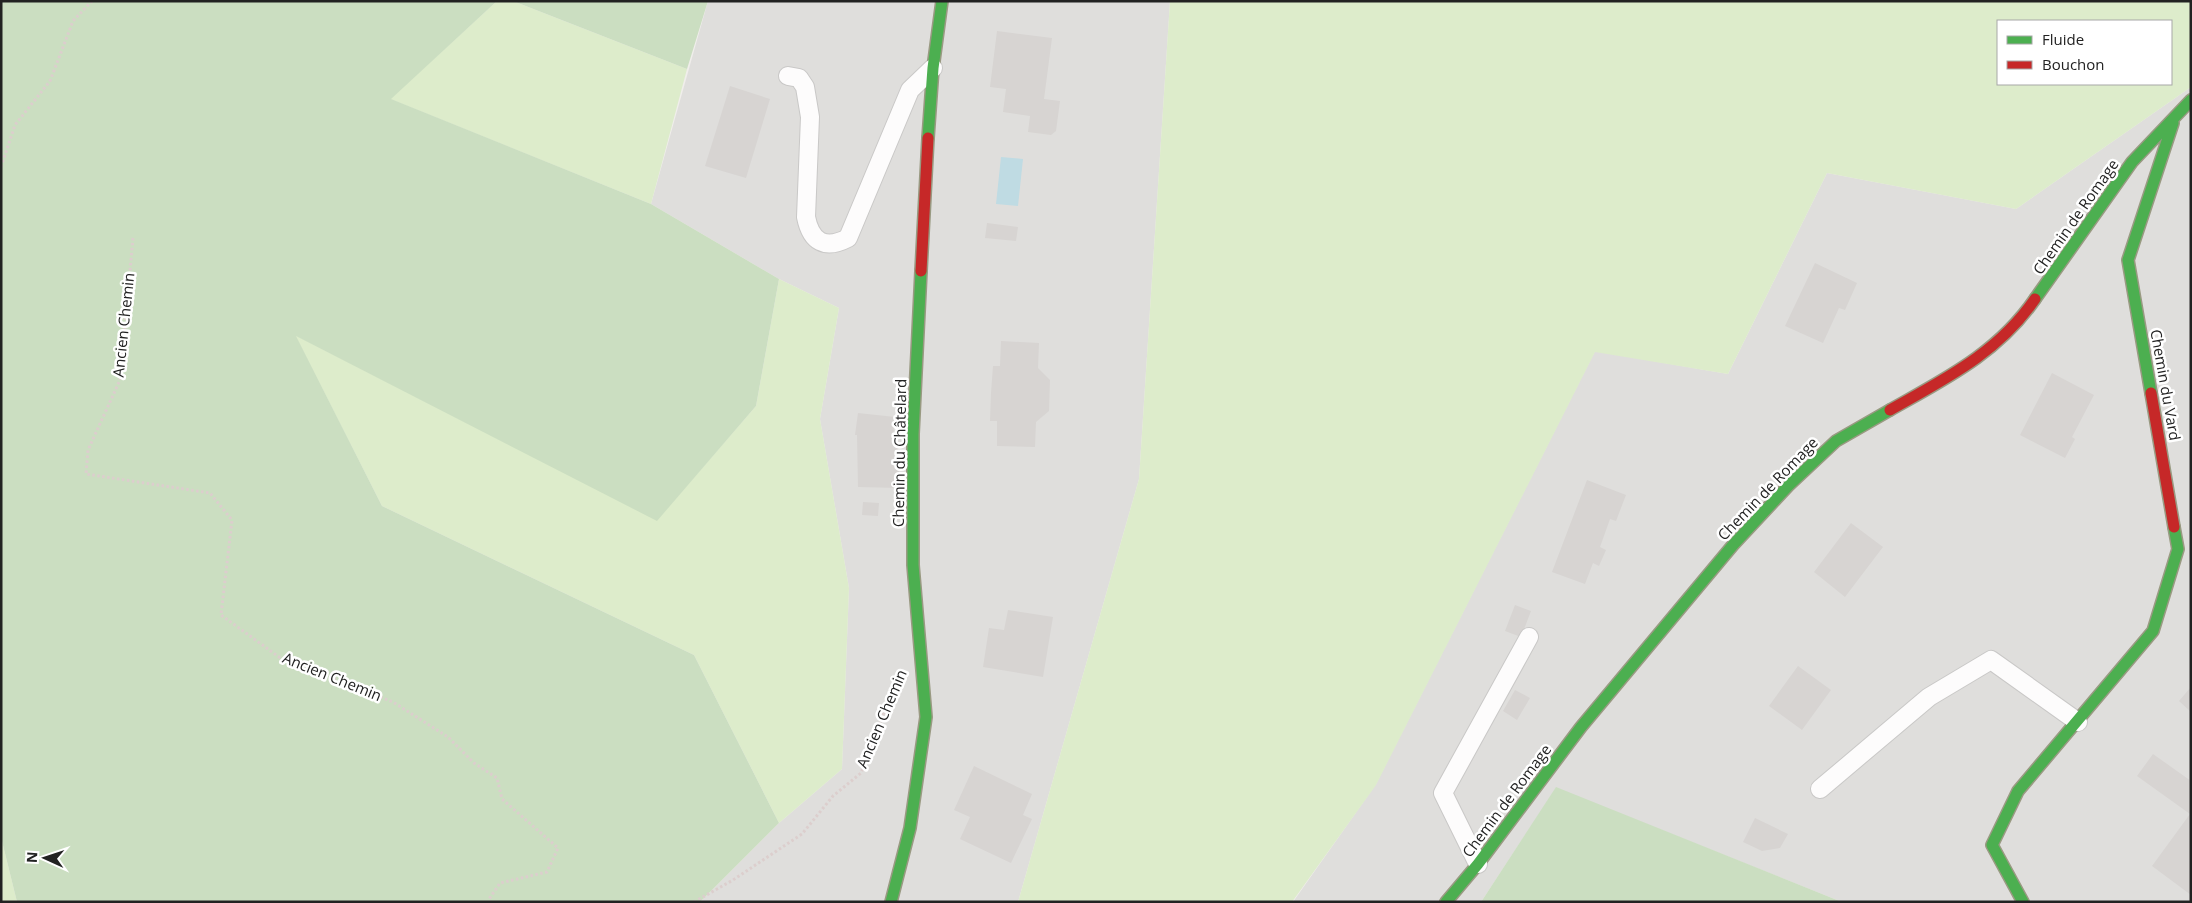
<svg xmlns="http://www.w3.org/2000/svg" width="2192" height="903" font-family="'Open Sans',sans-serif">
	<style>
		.residential { fill: #dfdedc }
		.grass { fill: #ddeccb; fill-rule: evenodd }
		.forest { fill: #cbdec1 }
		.water { fill: #bfdbe3 }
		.building { fill: #d7d4d2 }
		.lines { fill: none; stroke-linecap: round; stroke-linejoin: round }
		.lane-casing { stroke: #c9c8c7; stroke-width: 20 }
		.fast-casing { stroke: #999a82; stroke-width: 14 }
		.jam-casing { stroke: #999a82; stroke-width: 14 }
		.path { stroke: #dccecd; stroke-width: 3; stroke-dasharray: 2.5 2.5; stroke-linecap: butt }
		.lane { stroke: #fdfcfc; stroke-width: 18 }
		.fast { stroke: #4caf50; stroke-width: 11 }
		.jam { stroke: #c62828; stroke-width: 11 }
		.labels { text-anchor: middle; stroke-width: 5; stroke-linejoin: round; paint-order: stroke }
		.street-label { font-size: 15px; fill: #222; stroke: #fff }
	</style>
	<rect width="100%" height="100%" fill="#f0eeeb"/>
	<!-- residential -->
	<path class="residential" d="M708 1H1170L1139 479 1018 902H700L779 823 842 769 849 588 820 419 839 308 779 279 651 204Z
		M2191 87V902H1842L1556 788 1481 902H1293L1376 784 1595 351 1728 374 1827 173 2016 209Z"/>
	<!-- grass -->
	<path class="grass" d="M497 1H513L687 69 651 204 390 99Z
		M1170 1H2191V87L2016 209 1827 173 1728 374 1595 352 1376 785 1292 902H1018L1139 479ZM1998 21H2171V84H1998Z
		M779 279 839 308 820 419 849 588 842 769 779 823 694 655 382 506 295 335 657 520 756 406Z
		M1 837 17 902H1Z"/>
	<!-- forest -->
	<path class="forest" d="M1 1H497L391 99 651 204 779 279 756 406 657 521 296 336 382 506 694 655 779 823 700 902H17L1 837Z
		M513 1H708L687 69Z
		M1556 787 1842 902H1481Z"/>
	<!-- water -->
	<path class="water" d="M1001 157 1023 159 1018 206 996 204Z"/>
	<!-- building -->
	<path class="building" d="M997 31 1052 38 1044 99 1060 101 1056 131 1051 135 1028 132 1030 116 1003 112 1006 89 990 87Z
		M730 86 770 99 746 178 705 166Z
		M987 223 1018 227 1016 241 985 238Z
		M1815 263 1857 283 1845 310 1839 308 1823 343 1785 326Z
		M1001 341 1039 343 1038 368 1050 380 1049 411 1036 422 1035 447 997 446V421H990L991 393 993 366H1000Z
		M2052 373 2094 395 2072 437 2075 439 2065 458 2020 435Z
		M858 413 895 417 893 437H897L900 488 858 487 857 435H855Z
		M1587 480 1626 495 1616 521 1610 519 1600 547 1606 550 1599 566 1593 563 1585 584 1552 572Z
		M863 502 879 503 878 516 862 515Z
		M1851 523 1883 547 1845 597 1814 572Z
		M1515 605 1531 611 1521 637 1505 631Z
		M1008 610 1053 617 1043 677 983 667 989 628 1004 630Z
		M1798 666 1831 690 1802 730 1769 706Z
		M2191 687V712L2179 701Z
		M1515 690 1530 698 1517 720 1503 711Z
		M2153 754 2191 781V895L2152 866 2190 814 2137 776Z
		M974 766 1032 794 1023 815 1032 819 1011 863 960 839 970 817 954 810Z
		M1755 818 1788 834 1780 848 1762 851 1743 842Z"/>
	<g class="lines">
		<!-- lane casing -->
		<g class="lane-casing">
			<path id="lane" d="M788 76 799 78 805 87 810 117 806 217C811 242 825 250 848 238L910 90 933 68
				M1820 789 1929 697 1991 660 2078 722
				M1478 864 1443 793 1529 637"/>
		</g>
		<!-- fast casing -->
		<g class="fast-casing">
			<path id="fast" d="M928 138 933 68 942 1
				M2035 299 2132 162 2191 100
				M2151 393 2128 260 2173 123
				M891 902 910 828 926 717 913 565V434L921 271
				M1446 902 1478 864 1581 727 1733 545 1788 486 1836 441 1890 410
				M2023 902 1992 845 2018 791 2153 631 2178 549 2174 527"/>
		</g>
		<!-- jam casing -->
		<g class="jam-casing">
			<path id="jam" d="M921 271 928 138
				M2151 393 2174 527
				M1890 410C1945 379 1998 353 2035 299"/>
		</g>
		<!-- path -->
		<path class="path" d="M1 167 15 125 50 81 73 21 92 1
			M133 238 120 380 88 450 86 474 210 493 232 520 221 615 279 657 393 702 448 737 474 763 497 778 502 799 558 848 547 872 500 883 489 899 490 902
			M694 902 733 880 802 834 833 796 861 773 892 691"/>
		<!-- lane -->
		<use href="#lane" class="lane"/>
		<!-- fast -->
		<use href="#fast" class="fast"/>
		<!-- jam -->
		<use href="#jam" class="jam"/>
	</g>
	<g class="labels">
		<!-- street labels -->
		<g class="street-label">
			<text transform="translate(2076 217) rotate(-55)" y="5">Chemin de Romage</text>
			<text transform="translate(124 325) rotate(-84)" y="5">Ancien Chemin</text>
			<text transform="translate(2165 385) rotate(80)" y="5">Chemin du Vard</text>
			<text transform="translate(900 453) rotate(-89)" y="5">Chemin du Châtelard</text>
			<text transform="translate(1768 489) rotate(-46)" y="5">Chemin de Romage</text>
			<text transform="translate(332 677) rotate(22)" y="5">Ancien Chemin</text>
			<text transform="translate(882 719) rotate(-67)" y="5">Ancien Chemin</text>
			<text transform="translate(1507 801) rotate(-53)" y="5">Chemin de Romage</text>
		</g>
	</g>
	<!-- border -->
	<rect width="2192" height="903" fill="none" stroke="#222222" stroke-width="5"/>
	<!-- legend -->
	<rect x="1997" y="20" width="175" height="65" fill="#ffffff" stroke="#a7a7a7"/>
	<rect x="2007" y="36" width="25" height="8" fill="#4caf50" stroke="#a7a7a7"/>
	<text x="2042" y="45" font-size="15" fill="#222222">Fluide</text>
	<rect x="2007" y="61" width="25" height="8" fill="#c62828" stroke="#a7a7a7"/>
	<text x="2042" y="70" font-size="15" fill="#222222">Bouchon</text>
	<!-- north arrow -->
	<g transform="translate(45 858) rotate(273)" stroke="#ffffff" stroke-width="4" paint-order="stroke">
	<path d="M0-4L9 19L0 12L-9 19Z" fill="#222222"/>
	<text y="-8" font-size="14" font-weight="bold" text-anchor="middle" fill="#222222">N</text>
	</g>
</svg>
